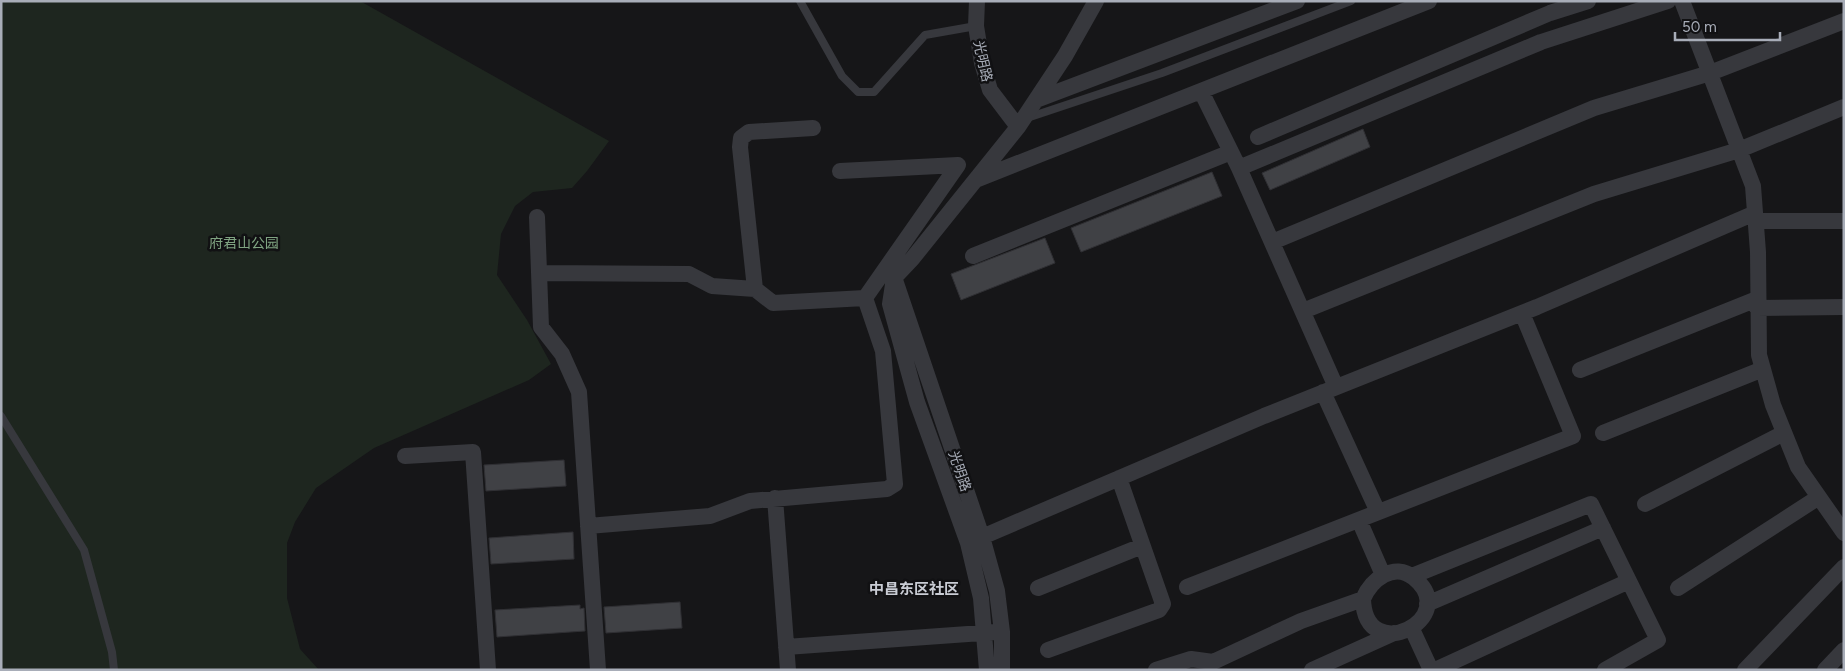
<svg xmlns="http://www.w3.org/2000/svg" width="1845" height="671" font-family="Figtree,'Noto Sans SC',sans-serif">
	<style>
		.green { fill: #1e261f }
		.building { fill: #404145; stroke: #303034 }
		.lines { fill: none; stroke-linecap: round; stroke-linejoin: round }
		.service { stroke: #37383d; stroke-width: 8 }
		.minor { stroke: #37383d; stroke-width: 16 }
		.labels { text-anchor: middle; stroke-width: 5; stroke-linejoin: round; paint-order: stroke }
		.street-label { font-size: 14px; fill: #a8adb8; stroke: #111113 }
		.park-label { font-size: 14px; fill: #7fa381; stroke: #111113 }
		.neighbourhood-label { font-size: 15px; font-weight: bold; fill: #c9ccd4; stroke: #111113 }
	</style>
	<rect width="100%" height="100%" fill="#161618"/>
	<!-- green -->
	<path class="green" d="M1 1H360L609 141 587 171 572 188 533 192 515 206 501 234 497 275 527 320 551 364 529 380 374 448 316 488 295 522 287 543V598L300 649 319 670H1Z"/>
	<!-- building -->
	<path class="building" d="M1363 129 1370 147 1270 190 1262 173Z
		M1212 172 1222 196 1081 252 1071 228Z
		M1045 238 1055 263 961 300 951 274Z
		M564 460 566 486 486 491 484 465Z
		M573 532 574 559 491 564 489 538Z
		M680 602 682 628 606 633 604 607Z
		M580 605V609L584 608 585 631 497 637 495 610Z"/>
	<g class="lines">
		<!-- service -->
		<path class="service" d="M800 1 842 76 858 92H874L925 35 976 26
			M1027 118 1162 73 1351 1
			M1 416 84 550 112 652 114 670"/>
		<!-- minor -->
		<path class="minor" d="M977 1 976 26 982 63 990 90 1018 127 912 259 894 278 890 304 917 402 968 543 981 598 987 670
			M1682 1 1753 186 1758 252 1759 355 1773 405 1798 467 1844 533
			M1201 91 1239 168 1336 387
			M1036 100 1297 1
			M1018 127 1065 56 1096 1
			M1258 137 1550 13 1588 1
			M1239 168 1541 42 1668 1
			M978 179 1429 1
			M537 217 541 327 562 354 579 392 598 670
			M1756 221H1844
			M1272 242 1594 108 1710 73 1844 21
			M973 256 1231 152
			M539 273 689 274 712 286 755 289 773 303 865 298
			M895 280 982 537 997 591 1002 632V670
			M755 289 740 147 741 138 749 132 813 128
			M1757 308 1844 307
			M1303 311 1594 194 1739 150 1844 107
			M1580 370 1757 299
			M1323 392 1378 512
			M1603 433 1763 369
			M405 456 473 452 488 670
			M775 498 788 670
			M1645 504 1784 433
			M1359 520 1383 575
			M588 526 710 516 750 501 887 489 895 484 883 351 865 298 958 165 840 171
			M982 537 1264 416 1537 307 1755 213
			M1412 576 1591 504 1658 640 1605 670
			M1187 587 1573 436 1522 313
			M1038 588 1142 546
			M1678 588 1819 497
			M1427 604 1603 528
			M1412 629 1431 670
			M786 647 996 632
			M1048 650 1159 610 1163 604 1119 478
			M1156 670 1191 659 1213 662 1301 621 1363 599C1371 580 1394 561 1414 578 1463 618 1365 668 1363 599
			M1312 670 1394 633
			M1435 670 1629 581
			M1745 670 1844 567
			M1825 670 1844 650"/>
	</g>
	<g class="labels">
		<!-- street labels -->
		<g class="street-label">
			<text transform="translate(983 61) rotate(77)" y="5">光明路</text>
			<text transform="translate(960 471) rotate(71)" y="5">光明路</text>
		</g>
		<!-- park labels -->
		<g class="park-label">
			<text x="244" y="248">府君山公园</text>
		</g>
		<!-- neighbourhood labels -->
		<g class="neighbourhood-label">
			<text x="914" y="594">中昌东区社区</text>
		</g>
	</g>
	<!-- border -->
	<rect width="1845" height="671" fill="none" stroke="#a8adb8" stroke-width="5"/>
	<!-- scale -->
	<path d="M1675 32v8h105v-8" fill="none" stroke="#a8adb8" stroke-width="2.5"/>
	<text x="1682" y="32" font-size="15" fill="#a8adb8" stroke="#111113" stroke-width="4" paint-order="stroke">50 m</text>
</svg>
